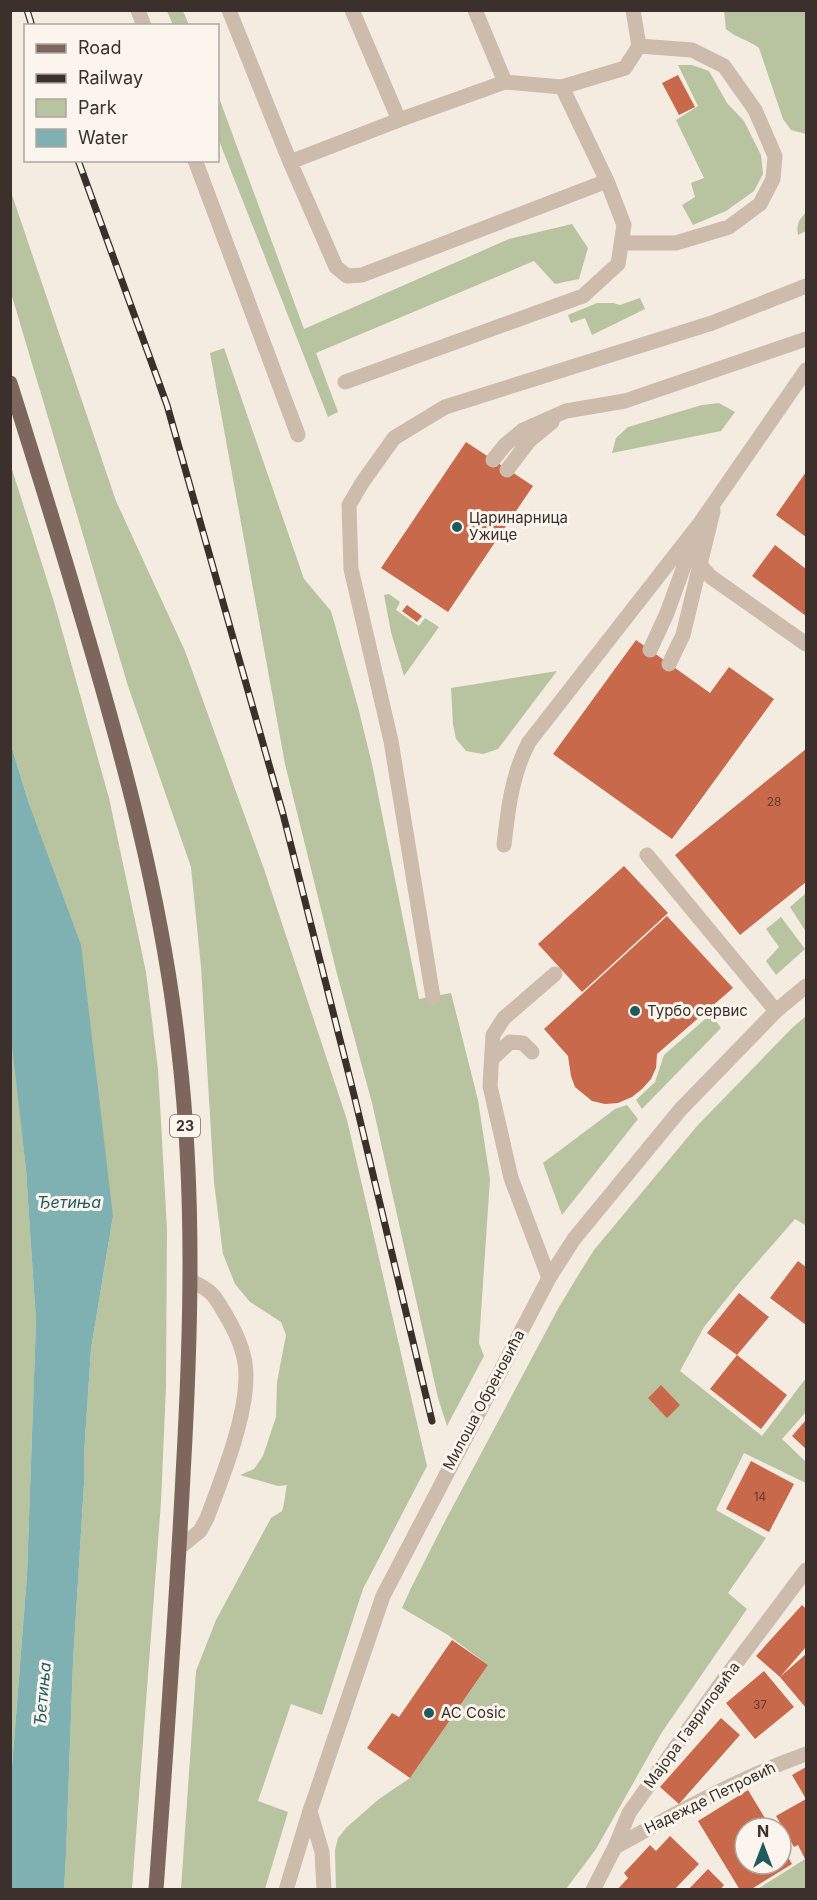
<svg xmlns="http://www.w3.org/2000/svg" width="817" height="1900" font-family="Inter,sans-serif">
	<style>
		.green { fill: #b8c4a0 }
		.water { fill: #7fb0b2 }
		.building { fill: #c8694b }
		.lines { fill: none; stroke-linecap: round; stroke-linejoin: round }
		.service { stroke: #cdbbac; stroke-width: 15 }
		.minor { stroke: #cdbbac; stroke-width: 15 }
		.tertiary { stroke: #cdbbac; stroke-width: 15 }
		.primary { stroke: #7d675c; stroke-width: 15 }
		.rail-casing { stroke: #3b302b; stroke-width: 7 }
		.rail { stroke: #fbf5ee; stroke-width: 4.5; stroke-dasharray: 14; stroke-linecap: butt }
		.poi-dot { fill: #1f5a5e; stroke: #fbf5ee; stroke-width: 2 }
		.labels { text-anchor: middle; stroke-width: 6; stroke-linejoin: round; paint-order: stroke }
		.number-label { font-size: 12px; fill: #5e3e33 }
		.shield { fill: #fbf5ee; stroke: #756b66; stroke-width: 1.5 }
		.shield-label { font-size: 14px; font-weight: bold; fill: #3b302b }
		.poi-label { font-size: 15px; fill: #3b302b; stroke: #fbf5ee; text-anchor: start }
		.street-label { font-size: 15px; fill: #3b302b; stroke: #fbf5ee }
		.water-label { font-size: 16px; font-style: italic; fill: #1f5a5e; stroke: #fbf5ee }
	</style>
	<rect width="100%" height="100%" fill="#f4ebe1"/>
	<!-- green -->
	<path class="green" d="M167 11H183L189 25H173Z
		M724 11H806V134L791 130 783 119 759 48C749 40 736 38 726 29Z
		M678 65H692L709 71 727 103 744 121 761 155 763 174 754 191 726 211 693 225 682 205 695 197 691 183 704 178 676 120 698 106Z
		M218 95 304 329 509 239 572 224 588 248 579 279 555 284 534 261 316 353 338 412 328 417 218 138Z
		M11 192 116 501 185 651 264 869 347 1120 427 1466 363 1589 322 1715 291 1704 258 1801 288 1812 265 1889H181L196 1671 216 1620 271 1518 282 1511C285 1502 285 1493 287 1485L278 1486 240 1475 254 1469 263 1456 276 1417 277 1382 286 1335 281 1322 250 1302 235 1284 223 1254 214 1182 201 967 191 867 128 686 11 293Z
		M806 212V231L798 235C796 224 799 220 806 212Z
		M640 298 645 309 592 335 585 318 571 323 568 315 597 303H613L620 305Z
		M224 348 304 579 331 611 358 707 372 764 419 999 451 993 478 1100 490 1179 479 1343 484 1356 447 1426 438 1398 372 1103 337 974 285 764 210 353Z
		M719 403 735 412 721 431 612 453 616 438 628 427 702 405Z
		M10 463 54 602 109 798 146 972 158 1069 167 1229 166 1387 161 1502 132 1889H64L66 1854 73 1662 84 1484V1455L91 1349 113 1216 29 804 11 745Z
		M389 594 400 602 396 610 419 626 425 618 439 627 404 676 391 632 384 595Z
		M557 671 498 749 483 754 466 751 456 739 453 724 451 688Z
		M806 893V932L790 907Z
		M781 917 805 949 776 975 766 961 779 947 766 929Z
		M711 1014 721 1028 642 1109 636 1100 655 1082 664 1055Z
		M806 1016V1223L805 1225 795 1219 740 1282 704 1327 680 1371 762 1436 806 1378V1412L782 1439 806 1462V1483L744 1453 716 1510 766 1538 728 1593 747 1609 662 1732 596 1849 566 1889 336 1890 335 1850 338 1838 347 1827 379 1799 410 1778 488 1665 448 1635 402 1608 411 1588 443 1525 559 1307 582 1269 594 1250 697 1126 792 1028Z
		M11 1028 26 1170 36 1321 27 1575 11 1780Z
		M627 1105 638 1119 562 1215 543 1163 615 1109Z
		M805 1859 806 1889 756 1890Z"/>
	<!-- water -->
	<path class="water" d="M11 745 29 804 81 945 113 1216 91 1349 84 1455V1484L73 1662 66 1854 64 1890 10 1889 11 1780 27 1575 36 1321 26 1170 10 1028Z"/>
	<!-- building -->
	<path class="building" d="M678 75 695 107 679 115 662 83Z
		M466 442 533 486 448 612 381 568Z
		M806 472V537L776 515Z
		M775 545 806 569V616L752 576Z
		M407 605 422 616 417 622 402 611Z
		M636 640 710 693 729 667 774 699 672 839 553 754Z
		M806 749V882L740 935 675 855Z
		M624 866 668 913 582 992 538 944Z
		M667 916 733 988 657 1054 656 1068 651 1079 642 1089 632 1097 618 1103 605 1104 592 1101 575 1087 571 1076 568 1056 544 1029Z
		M798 1261 806 1267V1325L770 1298Z
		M739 1293 769 1317 737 1355 787 1395 761 1429 710 1389 737 1355 707 1333Z
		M661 1385 680 1405 667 1418 648 1398Z
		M806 1420V1449L792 1436Z
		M751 1461 794 1484 769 1532 726 1509Z
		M802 1605 806 1609V1647L780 1677 806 1654V1708L780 1677 756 1656Z
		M452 1640 488 1665 410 1778 367 1748 392 1713 399 1717Z
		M764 1671 794 1707 755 1739 726 1703Z
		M721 1718 740 1735 679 1804 660 1787Z
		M806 1767V1861L798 1845 794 1847 776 1816 806 1799 792 1775Z
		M748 1790 771 1828H745V1864H781V1845L792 1864 750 1890H740L698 1821Z
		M670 1836 699 1864 674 1890H617L628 1878 624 1873 650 1845 656 1851Z
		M708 1869 724 1885 720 1890H688Z"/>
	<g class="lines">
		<!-- service -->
		<path class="service" d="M138 10 144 26
			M229 10 290 162 336 267 347 276 362 275 607 181 624 225 618 264 583 296 345 382
			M352 10 399 120 505 82
			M475 10 505 82 562 87 625 68 639 46 633 10
			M562 87 607 181
			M195 160 298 435
			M290 162 399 120
			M621 243H676L729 227 760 204 773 179 775 156 755 110 724 66 692 50 639 46
			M493 460 505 445 523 430 566 411 625 401 806 339
			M507 470 529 441 552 422
			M700 565 711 577 806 644
			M650 650 667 613 695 536
			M669 664 683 635 713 511
			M504 845C508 809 512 774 529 742L700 523 806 370
			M647 855 776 1011
			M433 997 391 741 351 569 349 505 362 483 394 438 445 407 712 323 806 286
			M492 1059 510 1042 523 1043 532 1052
			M549 1278 511 1178 490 1086 493 1035 504 1018 555 974
			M179 1548 200 1531 207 1518C222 1478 246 1419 246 1376 246 1357 238 1336 228 1319 215 1297 215 1292 191 1281
			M310 1811 322 1852 324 1890"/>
		<!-- minor -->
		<path class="minor" d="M615 1847C677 1813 739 1778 806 1754
			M593 1890 615 1847 629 1813 719 1686 806 1570"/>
		<!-- tertiary -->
		<path class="tertiary" d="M286 1890 310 1811 383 1596 549 1278 574 1239 680 1110 776 1011 806 986"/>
		<!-- primary -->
		<path class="primary" d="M10 383C34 459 58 535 80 611 123 756 163 903 179 1053 195 1193 191 1335 183 1475 176 1614 166 1751 156 1890"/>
		<!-- rail casing -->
		<g class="rail-casing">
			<path id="rail" d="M27 10 32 26
				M78 160 167 405 283 814 354 1095 432 1421"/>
		</g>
		<!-- rail -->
		<use href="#rail" class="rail"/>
	</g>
	<!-- markers -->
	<g class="poi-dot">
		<circle cx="457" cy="527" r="6"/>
		<circle cx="635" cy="1011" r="6"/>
		<circle cx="429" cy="1713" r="6"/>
	</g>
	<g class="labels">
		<!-- number labels -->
		<g class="number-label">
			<text x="774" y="806">28</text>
			<text x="760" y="1501">14</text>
			<text x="760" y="1709">37</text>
		</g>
		<!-- shield labels -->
		<rect class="shield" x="170" y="1115" width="30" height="22" rx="4.5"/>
		<g class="shield-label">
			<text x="185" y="1131">23</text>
		</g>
		<!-- poi labels -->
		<g class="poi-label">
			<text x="469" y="523">Царинарница<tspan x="469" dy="17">Ужице</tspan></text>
			<text x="647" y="1016">Турбо сервис</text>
			<text x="441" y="1718">AC Cosic</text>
		</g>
		<!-- street labels -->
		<g class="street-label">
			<text transform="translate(484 1400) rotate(-62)" y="5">Милоша Обреновића</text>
			<text transform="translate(692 1725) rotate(-54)" y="5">Мајора Гавриловића</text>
			<text transform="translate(710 1798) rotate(-26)" y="5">Надежде Петровић</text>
		</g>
		<!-- water labels -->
		<g class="water-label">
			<text x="69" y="1208">Ђетиња</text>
			<text transform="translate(42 1694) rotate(-85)" y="6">Ђетиња</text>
		</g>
	</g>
	<!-- border -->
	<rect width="817" height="1900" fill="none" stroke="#3b302b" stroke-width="24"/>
	<!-- legend -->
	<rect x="24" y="24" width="195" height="138" fill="#fbf5ee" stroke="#aea6a0" stroke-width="1.5"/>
	<rect x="36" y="44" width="30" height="9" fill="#7d675c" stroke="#aea6a0" stroke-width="1.5"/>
	<text x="78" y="54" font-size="18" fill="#3b302b">Road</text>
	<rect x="36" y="74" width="30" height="9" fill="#3b302b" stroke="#aea6a0" stroke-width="1.5"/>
	<text x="78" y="84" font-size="18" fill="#3b302b">Railway</text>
	<rect x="36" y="99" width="30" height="18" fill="#b8c4a0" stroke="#aea6a0" stroke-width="1.5"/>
	<text x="78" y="114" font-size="18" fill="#3b302b">Park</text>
	<rect x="36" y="129" width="30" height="18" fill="#7fb0b2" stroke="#aea6a0" stroke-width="1.5"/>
	<text x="78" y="144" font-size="18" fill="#3b302b">Water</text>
	<!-- north arrow -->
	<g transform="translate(763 1846)"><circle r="28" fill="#fbf5ee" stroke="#aea6a0" stroke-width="1.5"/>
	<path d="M0-4.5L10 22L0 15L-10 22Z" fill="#1f5a5e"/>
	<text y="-9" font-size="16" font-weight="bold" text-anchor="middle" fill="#3b302b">N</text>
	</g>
</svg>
